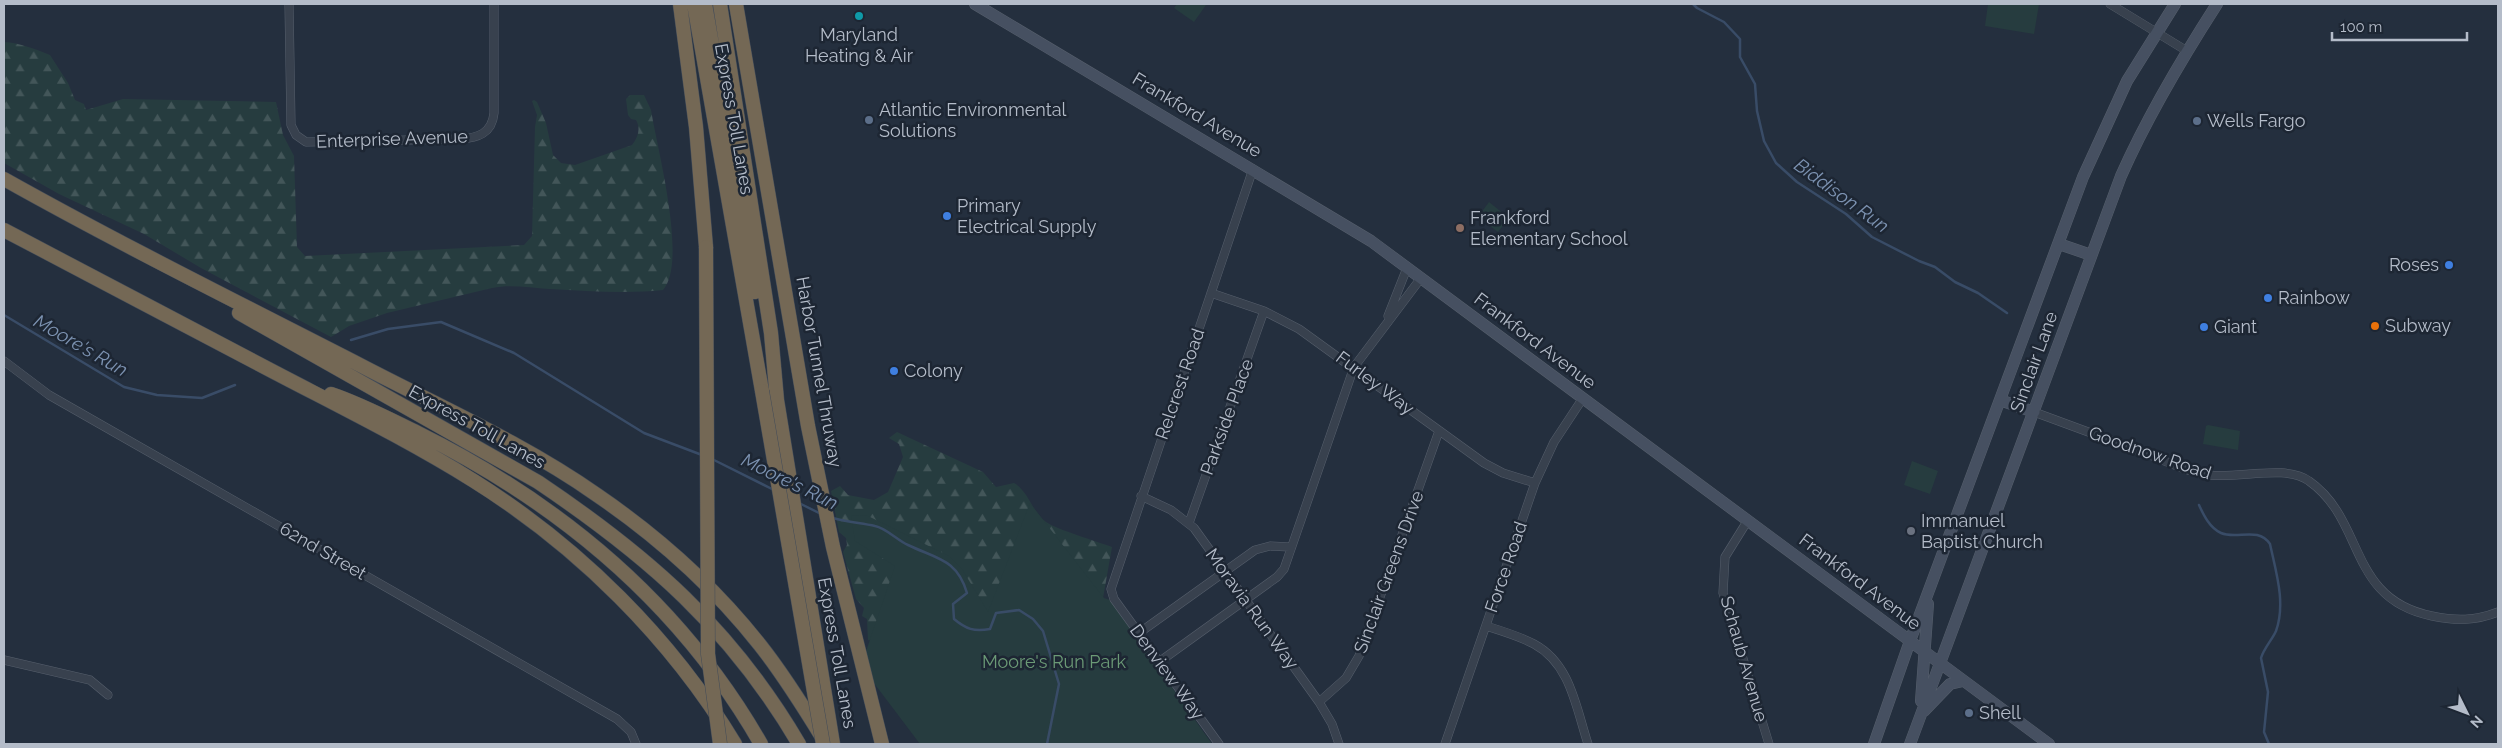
<svg xmlns="http://www.w3.org/2000/svg" width="2502" height="748" font-family="Raleway,sans-serif">
	<style>
		.forest { fill: url(#forest-firs) }
		.park { fill: #263c3f }
		.lines { fill: none; stroke-linecap: round; stroke-linejoin: round }
		.stream { stroke: #394c67; stroke-width: 2.5 }
		.street-casing { stroke: #565f6c; stroke-width: 9 }
		.secondary-casing { stroke: #565f6c; stroke-width: 12 }
		.highway-casing { stroke: #434c59; stroke-width: 15 }
		.street { stroke: #38414e; stroke-width: 8 }
		.secondary { stroke: #465061; stroke-width: 11 }
		.highway { stroke: #746855; stroke-width: 14 }
		.highway-bridge-casing { stroke: #434c59; stroke-width: 15; stroke-linecap: butt }
		.highway-bridge { stroke: #746855; stroke-width: 14 }
		.culture-dot { fill: #0f9aa8; stroke: #1d2633; stroke-width: 2 }
		.service-dot { fill: #5c6f8a; stroke: #1d2633; stroke-width: 2 }
		.shop-dot { fill: #3f7fe0; stroke: #1d2633; stroke-width: 2 }
		.education-dot { fill: #8d6e63; stroke: #1d2633; stroke-width: 2 }
		.food-dot { fill: #e8710a; stroke: #1d2633; stroke-width: 2 }
		.worship-dot { fill: #6b7280; stroke: #1d2633; stroke-width: 2 }
		.labels { text-anchor: middle; stroke-width: 5; stroke-linejoin: round; paint-order: stroke }
		.poi-label { font-size: 18px; fill: #b4bcc9; stroke: #1d2633; text-anchor: start }
		.street-label { font-size: 18px; fill: #b4bcc9; stroke: #1d2633 }
		.park-label { font-size: 18px; fill: #6b9a76; stroke: #1d2633 }
		.water-label { font-size: 19px; font-style: italic; fill: #7c92b1; stroke: #1d2633 }
	</style>
	<defs>
		<pattern id="forest-firs" width="22" height="20" patternUnits="userSpaceOnUse" patternTransform="scale(1.25)"><rect width="22" height="20" fill="#263c3f"/><path d="M5 1l3.5 6h-7zM16 11l3.5 6h-7z" fill="#435659"/></pattern>
	</defs>
	<rect width="100%" height="100%" fill="#242f3e"/>
	<!-- forest -->
	<path class="forest" d="M4 42C20 43 35 49 50 55L68 83 75 100 84 104 86 110 123 99 276 102 283 135 294 156 297 247 305 256 524 245 532 236 535 127 537 115 532 101 534 100 537 102 546 123 553 155 561 163 575 165 632 145C638 137 641 129 636 120L631 119 628 115 626 99 630 95H644L651 110C657 148 688 262 663 290 626 294 588 291 550 289 530 288 512 284 492 288L387 313 349 326 331 337 201 268 144 234 59 194 4 163Z
		M897 432 983 472 996 487 1014 483C1029 492 1032 512 1046 522 1058 530 1096 541 1112 547L1103 598 879 643 868 640 867 619 862 616 864 608 856 599 843 552 847 545 846 538 839 532 831 491 840 486 848 495 874 500 888 492 903 457 899 444 889 438Z"/>
	<!-- park -->
	<path class="park" d="M1177 4H1204L1206 5 1194 22 1174 8Z
		M1988 4H2039L2034 34 1985 26Z
		M1489 202 1509 218 1498 232 1478 217Z
		M2208 425 2240 431 2238 450 2203 444 2206 426Z
		M1912 461 1938 471 1930 494 1904 485Z
		M1030 503 1104 598 1110 600 1212 744H920L861 666 895 566 855 541 851 515 868 516 949 556 962 569 988 612Z"/>
	<g class="lines">
		<!-- stream -->
		<path class="stream" d="M1693 4 1697 8 1724 22 1740 39V57L1755 84 1757 111 1764 141 1776 163 1797 182 1846 214 1872 237 1919 261 1935 267 1955 282 1978 293 2007 313
			M4 315 124 387 157 395 202 398 235 385
			M351 340 388 329 441 322 514 353 644 433 702 455
			M712 459 774 490
			M799 503 821 514
			M2199 505C2204 516 2210 528 2221 533 2237 540 2258 526 2270 544 2276 572 2286 603 2276 631 2272 640 2264 648 2261 658L2268 692 2264 732 2269 744
			M833 518C847 522 861 523 875 526 886 528 897 540 908 545 937 559 957 559 967 593L953 604 954 619C966 629 974 632 990 629L996 613 1019 610 1033 619 1043 631 1059 684 1047 744"/>
		<!-- street casing -->
		<g class="street-casing">
			<path id="street" d="M289 4 291 125 296 135 306 142 460 139C477 138 492 134 494 113V4
				M2110 4 2187 51
				M1211 293 1264 311 1299 329 1484 463 1503 473 1535 483
				M1388 316 1407 268
				M4 361 49 395 617 719 631 732 636 744
				M2034 412C2072 426 2110 440 2148 454 2167 462 2188 472 2209 475 2239 479 2286 464 2309 481 2366 521 2347 599 2432 616 2456 621 2475 621 2498 612
				M1141 496 1171 510 1194 528 1319 702 1332 724 1339 744
				M1748 520 1725 557 1723 593 1769 744
				M1189 523 1264 311
				M1486 626C1502 631 1519 636 1534 644 1571 664 1576 708 1588 744
				M1139 633 1255 550 1270 546 1290 547
				M4 660 90 680 108 695
				M1159 662 1277 577 1284 569 1354 367 1421 278
				M1319 702 1346 678 1359 656 1439 431
				M1219 744 1114 599 1111 589 1253 169
				M1445 744 1535 483 1554 442 1583 398"/>
		</g>
		<!-- secondary casing -->
		<g class="secondary-casing">
			<path id="secondary" d="M975 4 1371 241 2049 744
				M2059 244 2091 255
				M2000 400 2034 412
				M1921 701 1928 604
				M1924 711 1950 684 1963 681
				M1874 744 1910 641 2083 177 2127 81 2175 4
				M1910 744 2121 176C2148 115 2181 60 2217 4"/>
		</g>
		<!-- highway casing -->
		<g class="highway-casing">
			<path id="highway" d="M680 4 696 127 706 247
				M694 4 762 391
				M705 4 755 292
				M720 4 771 333 777 400 833 744
				M736 4 808 426 833 547 882 744
				M4 179C120 244 239 303 358 364 438 406 523 443 597 495 657 536 715 588 760 645 783 674 803 706 822 737
				M4 230C94 277 184 325 274 372 341 407 410 441 474 481 579 547 671 638 735 744
				M239 313 538 482C648 556 731 628 799 744
				M331 394C361 404 389 419 418 433 561 504 681 604 761 744"/>
		</g>
		<!-- street -->
		<use href="#street" class="street"/>
		<!-- secondary -->
		<use href="#secondary" class="secondary"/>
		<!-- highway -->
		<use href="#highway" class="highway"/>
		<!-- highway-bridge casing -->
		<g class="highway-bridge-casing">
			<path id="highway-bridge" d="M706 247 708 654 720 744
				M762 391 823 744"/>
		</g>
		<!-- highway-bridge -->
		<use href="#highway-bridge" class="highway-bridge"/>
	</g>
	<!-- markers -->
	<circle class="culture-dot" cx="859" cy="16" r="5"/>
	<g class="service-dot">
		<circle cx="869" cy="120" r="5"/>
		<circle cx="2197" cy="121" r="5"/>
		<circle cx="1969" cy="713" r="5"/>
	</g>
	<g class="shop-dot">
		<circle cx="947" cy="216" r="5"/>
		<circle cx="2449" cy="265" r="5"/>
		<circle cx="2268" cy="298" r="5"/>
		<circle cx="2204" cy="327" r="5"/>
		<circle cx="894" cy="371" r="5"/>
	</g>
	<circle class="education-dot" cx="1460" cy="228" r="5"/>
	<circle class="food-dot" cx="2375" cy="326" r="5"/>
	<circle class="worship-dot" cx="1911" cy="531" r="5"/>
	<g class="labels">
		<!-- poi labels -->
		<g class="poi-label">
			<text x="859" y="41" text-anchor="middle">Maryland<tspan x="859" dy="21">Heating &amp; Air</tspan></text>
			<text x="879" y="116">Atlantic Environmental<tspan x="879" dy="21">Solutions</tspan></text>
			<text x="2207" y="127">Wells Fargo</text>
			<text x="957" y="212">Primary<tspan x="957" dy="21">Electrical Supply</tspan></text>
			<text x="1470" y="224">Frankford<tspan x="1470" dy="21">Elementary School</tspan></text>
			<text x="2439" y="271" text-anchor="end">Roses</text>
			<text x="2278" y="304">Rainbow</text>
			<text x="2385" y="332">Subway</text>
			<text x="2214" y="333">Giant</text>
			<text x="904" y="377">Colony</text>
			<text x="1921" y="527">Immanuel<tspan x="1921" dy="21">Baptist Church</tspan></text>
			<text x="1979" y="719">Shell</text>
		</g>
		<!-- street labels -->
		<g class="street-label">
			<text transform="translate(1197 115) rotate(31)" y="6">Frankford Avenue</text>
			<text transform="translate(734 119) rotate(80)" y="6">Express Toll Lanes</text>
			<text transform="translate(392 139) rotate(-2)" y="6">Enterprise Avenue</text>
			<text transform="translate(1535 341) rotate(37)" y="6">Frankford Avenue</text>
			<text transform="translate(2034 362) rotate(-70)" y="6">Sinclair Lane</text>
			<text transform="translate(819 372) rotate(80)" y="6">Harbor Tunnel Thruway</text>
			<text transform="translate(1375 383) rotate(37)" y="6">Furley Way</text>
			<text transform="translate(1180 384) rotate(-71)" y="6">Relcrest Road</text>
			<text transform="translate(1227 417) rotate(-70)" y="6">Parkside Place</text>
			<text transform="translate(477 427) rotate(29)" y="6">Express Toll Lanes</text>
			<text transform="translate(2150 453) rotate(19)" y="6">Goodnow Road</text>
			<text transform="translate(323 551) rotate(30)" y="6">62nd Street</text>
			<text transform="translate(1506 567) rotate(-71)" y="6">Force Road</text>
			<text transform="translate(1389 572) rotate(-70)" y="6">Sinclair Greens Drive</text>
			<text transform="translate(1860 582) rotate(37)" y="6">Frankford Avenue</text>
			<text transform="translate(1252 609) rotate(54)" y="6">Moravia Run Way</text>
			<text transform="translate(837 653) rotate(80)" y="6">Express Toll Lanes</text>
			<text transform="translate(1744 659) rotate(74)" y="6">Schaub Avenue</text>
			<text transform="translate(1167 672) rotate(54)" y="6">Denview Way</text>
		</g>
		<!-- park labels -->
		<g class="park-label">
			<text x="1054" y="668">Moore's Run Park</text>
		</g>
		<!-- water labels -->
		<g class="water-label">
			<text transform="translate(1842 195) rotate(36)" y="7">Biddison Run</text>
			<text transform="translate(81 345) rotate(30)" y="7">Moore's Run</text>
			<text transform="translate(790 481) rotate(26)" y="7">Moore's Run</text>
		</g>
	</g>
	<!-- border -->
	<rect width="2502" height="748" fill="none" stroke="#b4bcc9" stroke-width="10"/>
	<!-- north arrow -->
	<g transform="translate(2467 713) rotate(132)" stroke="#1d2633" stroke-width="4" paint-order="stroke">
	<path d="M0-4L9 19L0 12L-9 19Z" fill="#b4bcc9"/>
	<text y="-8" font-size="14" font-weight="bold" text-anchor="middle" fill="#b4bcc9">N</text>
	</g>
	<!-- scale -->
	<path d="M2332 32v8h135v-8" fill="none" stroke="#b4bcc9" stroke-width="2.5"/>
	<text x="2340" y="32" font-size="15" fill="#b4bcc9" stroke="#1d2633" stroke-width="4" paint-order="stroke">100 m</text>
</svg>
